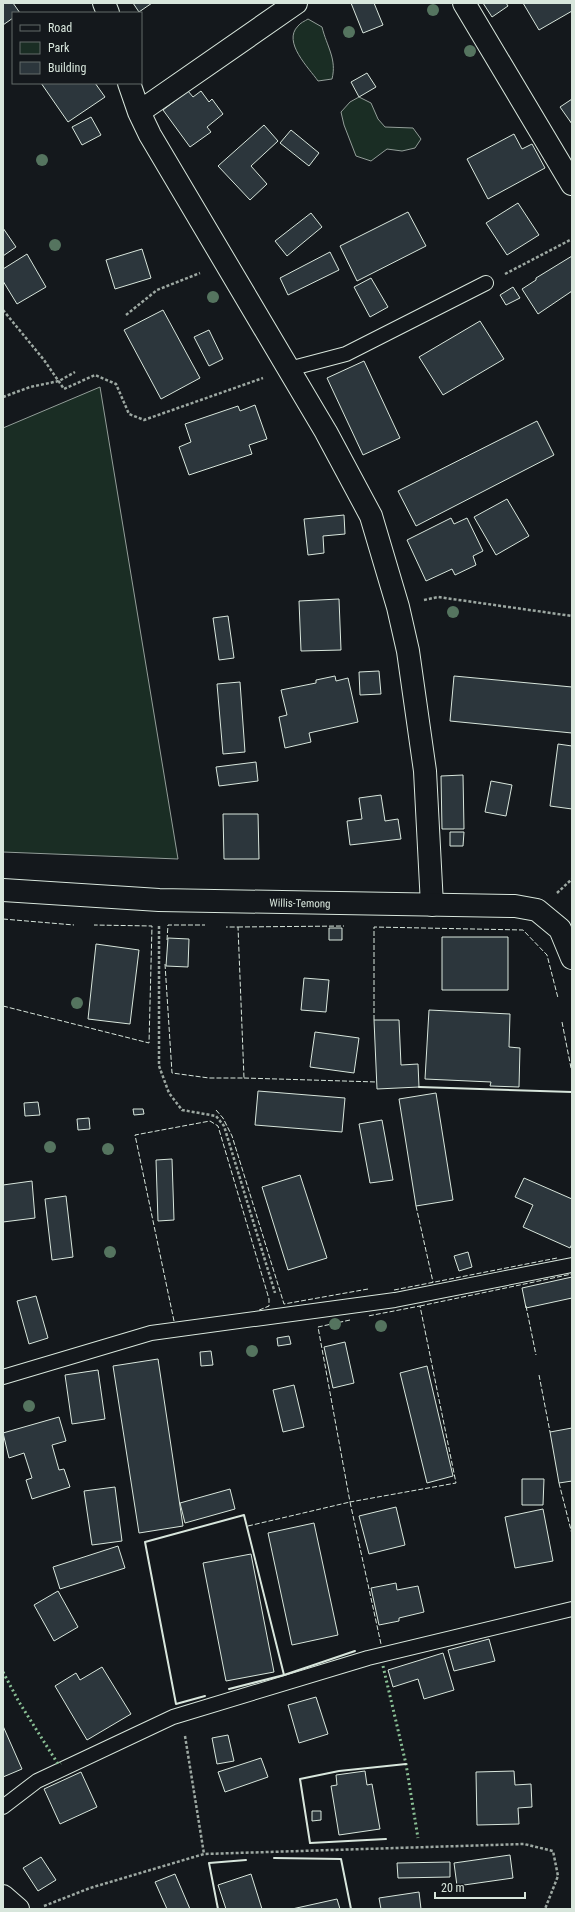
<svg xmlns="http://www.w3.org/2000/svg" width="575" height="1912" font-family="'Roboto Condensed',sans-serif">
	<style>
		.green { fill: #1a2d24; stroke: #939e99 }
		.building { fill: #2c363c; stroke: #d8e6dc }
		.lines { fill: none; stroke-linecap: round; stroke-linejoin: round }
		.service-casing { stroke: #d8e6dc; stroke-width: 16 }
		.minor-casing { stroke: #d8e6dc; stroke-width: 24 }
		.secondary-casing { stroke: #d8e6dc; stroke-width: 24 }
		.path { stroke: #9da8a2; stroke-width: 2.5; stroke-dasharray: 3 2; stroke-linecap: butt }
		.service { stroke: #14181c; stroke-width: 14 }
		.minor { stroke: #14181c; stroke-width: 22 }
		.secondary { stroke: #14181c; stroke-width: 22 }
		.hedge { stroke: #8ac095; stroke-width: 3; stroke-dasharray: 2 3; stroke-linecap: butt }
		.fence { stroke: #d8e6dc; stroke-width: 1; stroke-dasharray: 5 2; stroke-linecap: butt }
		.wall { stroke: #d8e6dc; stroke-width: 2 }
		.tree { fill: #55745f }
		.labels { text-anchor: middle; stroke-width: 3; stroke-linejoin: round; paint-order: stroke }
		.street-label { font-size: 11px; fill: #d8e6dc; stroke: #14181c }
	</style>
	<rect width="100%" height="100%" fill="#14181c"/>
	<!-- green -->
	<path class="green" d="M308 19 322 27C327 47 337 59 332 79L318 81C309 68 282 42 298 26 300 23 305 21 308 19Z
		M359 97 371 103 378 119 385 127 413 128 421 139 415 148 402 151 387 149 371 161 356 156 344 125 341 112 350 102Z
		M100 387 178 859 3 852V428Z"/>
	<!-- building -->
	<path class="building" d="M3 3H13L20 13H13V18L3 25Z
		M133 3H152L139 12Z
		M351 3H374L383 25 363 33Z
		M483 3H506L508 6 492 17Z
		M523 3H572V11L539 30Z
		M367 73 376 87 359 97 351 82Z
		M41 83H95L105 97 68 122Z
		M188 91 193 97 201 91 209 102 212 99 223 114 207 127 211 132 190 147 163 110Z
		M572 99V124L560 107Z
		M91 117 101 135 82 145 72 127Z
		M264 125 278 141 251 166 267 184 250 200 218 166Z
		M291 130 319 153 309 166 280 143Z
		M514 134 522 149 532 144 545 168 488 199 467 159Z
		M518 203 539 235 507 255 486 223Z
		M408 212 426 246 357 281 340 246Z
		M311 213 322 227 287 256 275 241Z
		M3 228 16 247 3 256Z
		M142 249 151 278 115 289 106 260Z
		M330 252 339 270 288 295 280 278Z
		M27 254 46 287 17 304 3 281V269Z
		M572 256V291L538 314 522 289 536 280V278Z
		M371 278 388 307 370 317 354 287Z
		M513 287 520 298 506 305 500 295Z
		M163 310 200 378 161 399 124 330Z
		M480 321 504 359 443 395 419 357Z
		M209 330 223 359 209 366 194 337Z
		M364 361 400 438 363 455 327 378Z
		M255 405 267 439 249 445 252 454 189 475 179 447 191 442 185 424 238 406 240 411Z
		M537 421 554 455 416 526 398 491Z
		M507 499 529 536 496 555 474 517Z
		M344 515 345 534 323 536 324 553 308 555 304 519Z
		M451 518 454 524 467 518 483 551 473 556 476 565 455 575 452 569 426 581 407 540Z
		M339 599 341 650 301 651 299 601Z
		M228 616 234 658 219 660 213 618Z
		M379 671 381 694 360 695 359 672Z
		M335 676 336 681 348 678 358 722 309 733 311 742 285 748 279 717 287 715 281 690 316 683V680Z
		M454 676 572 687V733L450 721Z
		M240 682 245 752 223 754 217 684Z
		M558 744 572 746V809L550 806Z
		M256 762 258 781 219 786 216 767Z
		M463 775 464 829H442L441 776Z
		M491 781 512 785 506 816 485 812Z
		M381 795 385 821 398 819 401 839 350 845 347 821 362 819 359 798Z
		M223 814H258L259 859H224Z
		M450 832H464L463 846H450Z
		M329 928H342V940H329Z
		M442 937H508V990H442Z
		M168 938 189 939 188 967 166 966Z
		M96 944 139 950 130 1024 88 1019Z
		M304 978 329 980 326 1012 301 1010Z
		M429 1010 510 1014 509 1047 520 1048 519 1087 490 1086 491 1082 425 1079Z
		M374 1020H399L401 1065 418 1064 419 1087 377 1089Z
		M315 1032 359 1038 354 1073 310 1067Z
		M258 1091 345 1098 342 1132 255 1125Z
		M436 1093 453 1200 416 1206 399 1099Z
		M38 1102 40 1115 25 1116 24 1103Z
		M133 1109H143L144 1114 134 1115Z
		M89 1118 90 1129 78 1130 77 1119Z
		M382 1120 393 1180 370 1183 359 1124Z
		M172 1159 174 1220 158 1221 156 1160Z
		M300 1175 327 1258 288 1270 262 1187Z
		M524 1178 572 1199V1244L570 1248 523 1227 533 1205 515 1197Z
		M32 1181 35 1218 3 1222V1185Z
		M66 1196 73 1257 52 1260 45 1199Z
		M468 1252 472 1267 459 1271 454 1256Z
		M572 1277V1298L526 1308 522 1288Z
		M36 1296 48 1338 29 1344 17 1301Z
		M289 1336 291 1344 278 1346 277 1338Z
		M345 1342 354 1383 333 1388 324 1347Z
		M211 1351 213 1365 201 1366 200 1352Z
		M158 1359 183 1526 139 1533 113 1366Z
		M427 1366 453 1476 427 1483 400 1373Z
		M98 1370 105 1419 72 1424 65 1375Z
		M294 1385 304 1427 283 1432 273 1390Z
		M59 1417 66 1441 52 1445 59 1470 64 1469 70 1487 32 1499 26 1480 32 1478 24 1453 9 1458 3 1433Z
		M572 1428V1481L559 1483 550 1432Z
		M522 1479H544L543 1505H522Z
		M115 1487 122 1541 92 1545 84 1491Z
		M230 1489 235 1509 185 1523 180 1503Z
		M396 1507 405 1545 369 1554 359 1516Z
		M543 1509 553 1561 515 1568 505 1517Z
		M314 1523 338 1635 292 1645 268 1533Z
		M118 1546 125 1568 60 1589 53 1567Z
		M251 1554 274 1672 226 1681 203 1563Z
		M396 1583 397 1590 418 1586 424 1612 399 1618V1621L379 1625 371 1588Z
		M58 1591 78 1627 54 1641 34 1605Z
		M489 1639 495 1661 454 1671 448 1650Z
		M443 1653 454 1690 424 1699 418 1679 393 1687 388 1670Z
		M102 1667 131 1714 87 1740 55 1686 76 1673 80 1680Z
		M316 1697 328 1734 299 1743 288 1705Z
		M3 1726 22 1769 3 1777Z
		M228 1735 234 1761 217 1764 212 1738Z
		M261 1758 268 1777 225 1792 218 1772Z
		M365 1771 367 1785 372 1784 380 1829 339 1835 331 1786 337 1785 336 1775Z
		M514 1771 515 1785 531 1784 532 1807 518 1808 519 1824 477 1825 476 1772Z
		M81 1772 97 1807 60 1824 44 1789Z
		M312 1811H321V1820L312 1821Z
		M510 1855 513 1878 457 1886 454 1863Z
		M41 1857 56 1880 38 1891 23 1868Z
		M450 1862V1877L398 1878 397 1863Z
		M175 1874 190 1909H167L155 1882Z
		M251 1874 262 1909H226L218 1885Z
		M419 1892 421 1909H381L379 1898Z
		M337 1899 340 1909H292Z"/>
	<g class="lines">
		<!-- service casing -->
		<g class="service-casing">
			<path id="service" d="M289 369 346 354 486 283
				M3 1377 151 1333 395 1300 572 1265
				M3 1807 37 1781 173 1717 368 1658 572 1609"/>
		</g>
		<!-- minor casing -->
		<g class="minor-casing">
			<path id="minor" d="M104 3 108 13
				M464 3 572 184
				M129 83 139 112 150 135 326 432 371 516 398 607 408 651 425 771 432 905
				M139 112 296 3
				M3 1896 18 1909"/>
		</g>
		<!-- secondary casing -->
		<g class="secondary-casing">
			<path id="secondary" d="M3 890 159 900 515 906 537 910 560 929 572 958"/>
		</g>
		<!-- path -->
		<path class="path" d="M505 274 572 239
			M3 310 44 360 64 389 95 375 116 384 129 414 144 420 263 378
			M126 315 157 290 200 273
			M3 397 30 387 59 381 75 372
			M424 600 438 597 572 616
			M557 893 572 879
			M159 926V1066L169 1093 182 1110 216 1116 224 1126 275 1293
			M185 1736 204 1854
			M44 1906 90 1888 204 1854 524 1844 553 1851 558 1876 545 1909"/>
		<!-- service -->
		<use href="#service" class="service"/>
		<!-- minor -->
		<use href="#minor" class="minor"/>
		<!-- secondary -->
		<use href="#secondary" class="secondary"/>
		<!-- hedge -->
		<path class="hedge" d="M383 1666 406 1764 418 1838
			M3 1672 19 1702 58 1764 61 1763"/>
		<!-- fence -->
		<path class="fence" d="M3 919 74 925
			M238 927 344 926
			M167 940 168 925H205
			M165 964 172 1073 209 1078H244L238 927H226
			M3 1006 149 1043 152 926 94 925
			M374 1020V927L523 930 547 955 558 998
			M562 1022 572 1073
			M244 1078 377 1082
			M216 1110 223 1118 232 1136 284 1304 368 1289
			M416 1206 433 1282
			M394 1290 557 1258
			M420 1306 572 1274
			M526 1306 536 1355
			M350 1320 318 1327 350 1502 456 1483 420 1306 368 1316
			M174 1321 135 1135 210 1121 218 1126 269 1299V1306L257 1311
			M539 1375 550 1432
			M559 1483 572 1534
			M248 1526 350 1502 381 1644"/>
		<!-- wall -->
		<path class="wall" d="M419 1087 572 1092
			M284 1675 355 1651
			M205 1696 176 1704 145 1542 244 1515 284 1675 229 1689
			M386 1839 310 1843 300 1779 339 1771 406 1764
			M274 1858 341 1859 351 1909
			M218 1909 209 1863 246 1860"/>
	</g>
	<!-- trees -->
	<g class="tree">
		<circle cx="433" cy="10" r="6"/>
		<circle cx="349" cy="32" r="6"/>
		<circle cx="470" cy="51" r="6"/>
		<circle cx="42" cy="160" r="6"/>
		<circle cx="55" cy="245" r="6"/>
		<circle cx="213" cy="297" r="6"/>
		<circle cx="453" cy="612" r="6"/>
		<circle cx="77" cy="1003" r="6"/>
		<circle cx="50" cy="1147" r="6"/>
		<circle cx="108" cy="1149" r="6"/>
		<circle cx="110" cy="1252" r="6"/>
		<circle cx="335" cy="1324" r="6"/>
		<circle cx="381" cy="1326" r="6"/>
		<circle cx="252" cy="1351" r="6"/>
		<circle cx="29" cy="1406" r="6"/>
	</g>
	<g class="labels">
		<!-- street labels -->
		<g class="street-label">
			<text transform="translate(300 903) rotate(1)" y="4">Willis-Temong</text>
		</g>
	</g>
	<!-- border -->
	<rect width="575" height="1912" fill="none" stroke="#d8e6dc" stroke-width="8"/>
	<!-- legend -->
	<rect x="12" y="12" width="130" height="72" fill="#14181c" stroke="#626a69"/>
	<rect x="20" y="25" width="20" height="6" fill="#14181c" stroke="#626a69"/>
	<text x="48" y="32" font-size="12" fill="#d8e6dc">Road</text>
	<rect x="20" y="42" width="20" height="12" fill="#1a2d24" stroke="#626a69"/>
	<text x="48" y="52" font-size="12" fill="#d8e6dc">Park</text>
	<rect x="20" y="62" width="20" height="12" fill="#2c363c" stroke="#626a69"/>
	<text x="48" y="72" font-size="12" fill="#d8e6dc">Building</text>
	<!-- scale -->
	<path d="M435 1892v6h90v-6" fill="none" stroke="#d8e6dc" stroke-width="2"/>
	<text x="441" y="1892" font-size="12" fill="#d8e6dc" stroke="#14181c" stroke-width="3" paint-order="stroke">20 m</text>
</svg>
